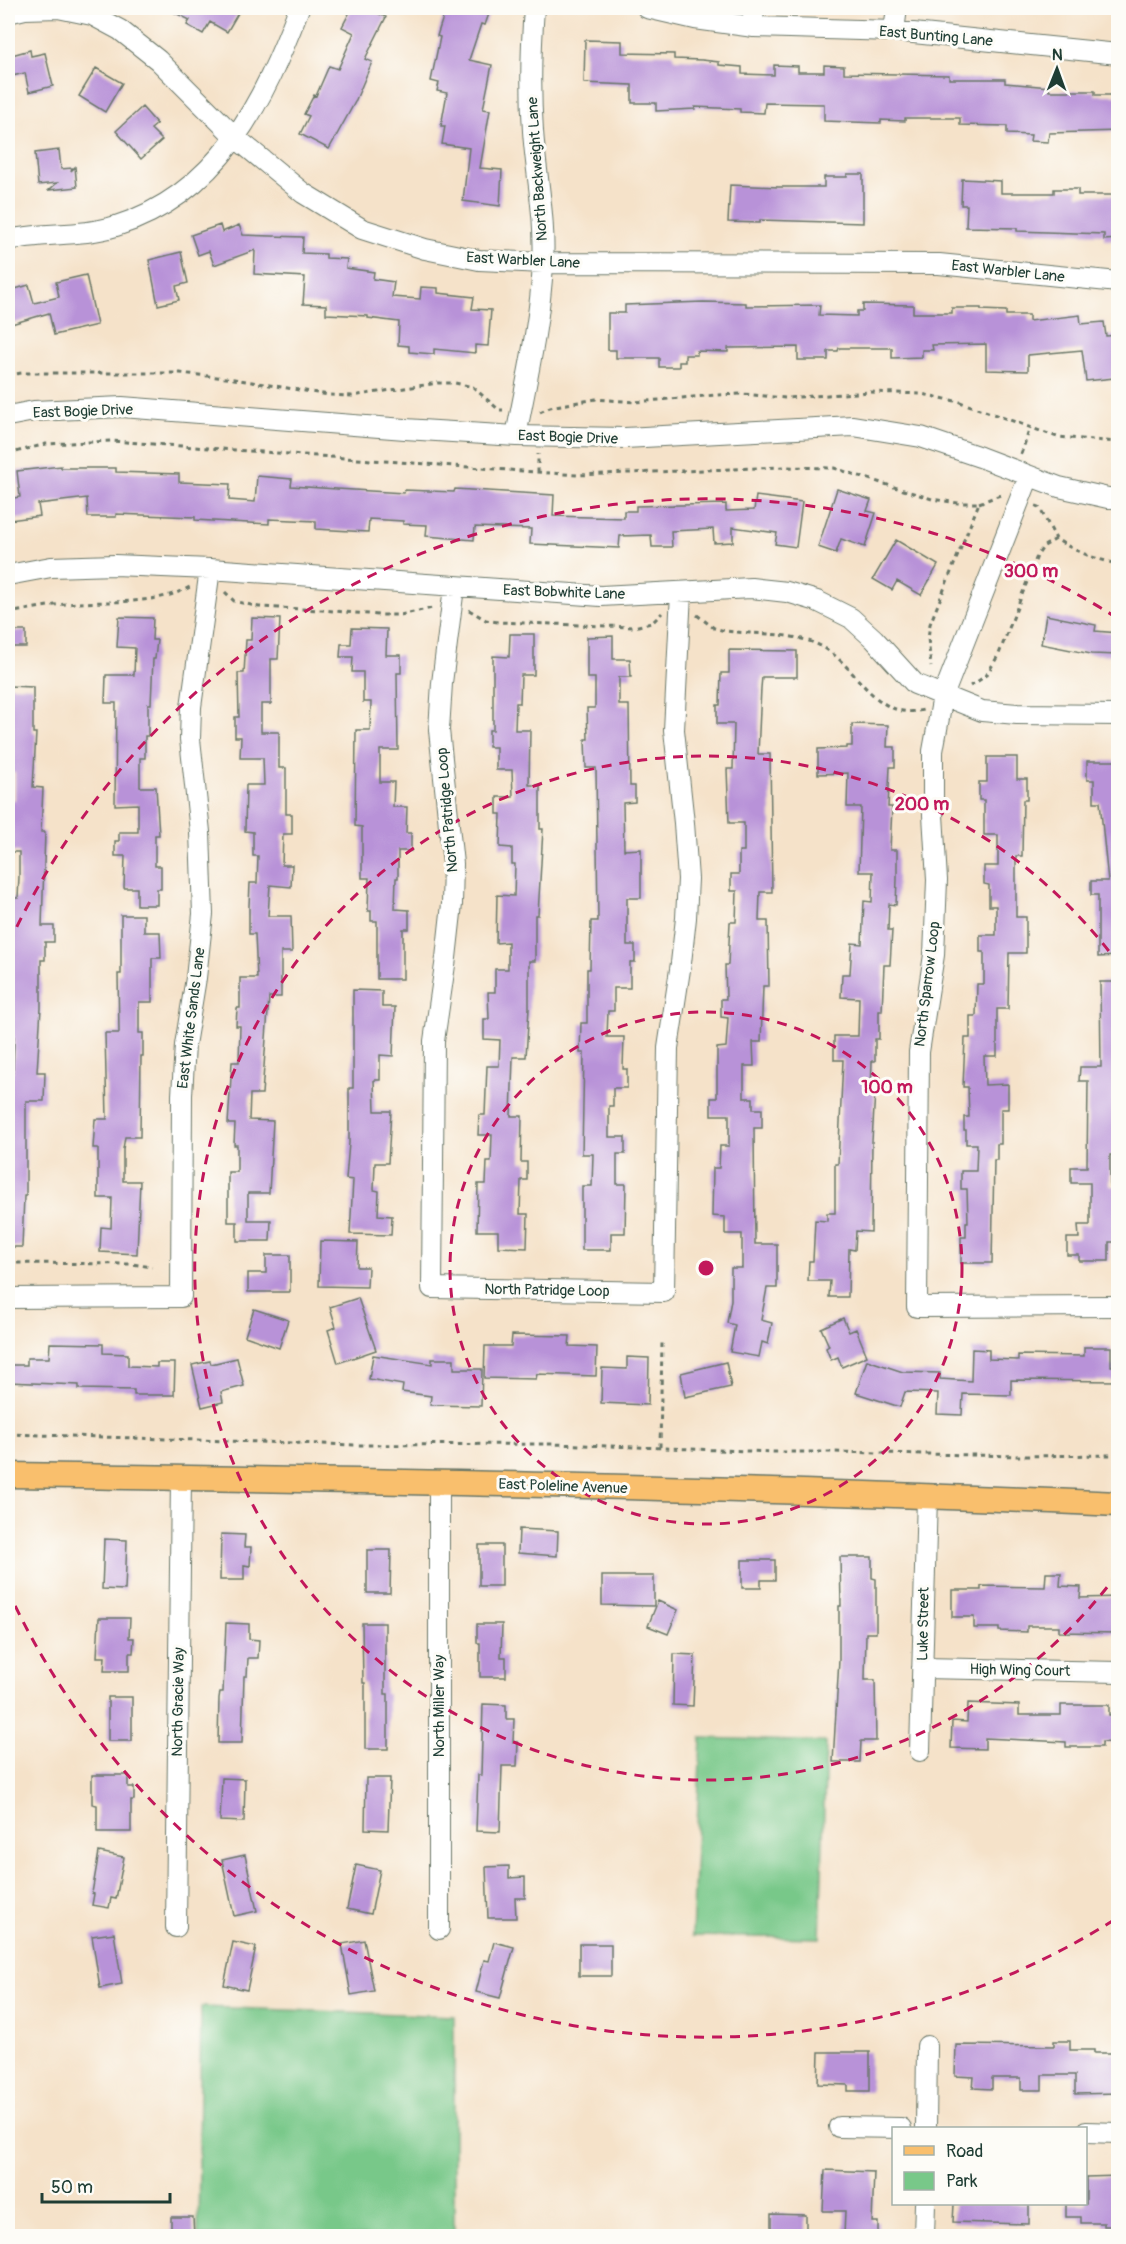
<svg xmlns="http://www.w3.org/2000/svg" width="1126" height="2244" font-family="Pangolin,sans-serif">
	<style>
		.green { fill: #78c889; stroke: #4c825e; stroke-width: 1.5 }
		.building { fill: #b892d8 }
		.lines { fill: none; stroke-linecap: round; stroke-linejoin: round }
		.minor-casing { stroke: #6a7768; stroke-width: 22 }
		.major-casing { stroke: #6a7768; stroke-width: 27 }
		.path { stroke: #6a7768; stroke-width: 3; stroke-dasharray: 4.5 4.5; stroke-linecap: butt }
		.minor { stroke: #fff; stroke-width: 20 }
		.major { stroke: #f9bf6d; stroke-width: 24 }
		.ring { fill: none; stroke: #c2185b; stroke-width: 3; stroke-dasharray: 10 8 }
		.labels { text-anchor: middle; stroke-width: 6; stroke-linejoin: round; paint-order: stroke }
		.street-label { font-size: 15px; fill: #1f3d34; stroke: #fdfcf7 }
		.centre { fill: #c2185b; stroke: #fdfcf7; stroke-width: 3 }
		.ring-label { font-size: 18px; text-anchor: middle; font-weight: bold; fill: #c2185b; stroke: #fdfcf7; stroke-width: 6; stroke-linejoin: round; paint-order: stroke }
	</style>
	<rect width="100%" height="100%" fill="#fdfcf7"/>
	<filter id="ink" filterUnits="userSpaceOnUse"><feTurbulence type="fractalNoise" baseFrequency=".0167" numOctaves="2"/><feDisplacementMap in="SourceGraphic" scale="12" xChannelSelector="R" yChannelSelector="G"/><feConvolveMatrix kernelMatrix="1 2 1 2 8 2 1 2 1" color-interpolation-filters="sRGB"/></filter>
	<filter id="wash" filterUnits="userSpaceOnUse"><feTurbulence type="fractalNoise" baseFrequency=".008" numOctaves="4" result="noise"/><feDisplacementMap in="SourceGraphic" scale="24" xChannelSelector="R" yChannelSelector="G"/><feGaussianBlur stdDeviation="1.35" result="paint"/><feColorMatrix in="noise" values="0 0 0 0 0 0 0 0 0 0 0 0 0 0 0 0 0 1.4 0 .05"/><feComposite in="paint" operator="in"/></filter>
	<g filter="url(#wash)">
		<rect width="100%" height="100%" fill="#f5e2c9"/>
		<!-- green -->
		<path class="green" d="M701 1738 826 1742 820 1938 692 1936Z
			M201 2007 454 2016V2236H198Z"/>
		<g id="blocks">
			<!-- building -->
			<path class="building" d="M165 8H241L227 32 210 22 203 34 187 25 190 20Z
				M352 8H366L386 17 365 59 372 62 355 102 329 149 300 134 309 116 304 114 314 95 316 96 329 66 338 69 354 33 342 27Z
				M446 8H491L485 25 481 24 469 60 492 65 483 109 490 110 480 168 502 170 500 206 463 201 469 148 442 144 445 126H441L447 93 437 91 439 83 431 81 440 37 437 36Z
				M585 40 622 41V53L674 54V59L702 60 719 62V65L742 67V74L774 75V65L798 66V72H824V65L844 66V73L949 75V79H1005V83L1049 87V91H1095V95H1119V131L1049 133 1048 142 1030 141 1031 135 1007 134V126L960 125V118H905V121L881 120V123L824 121V104L765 103 764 113 740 112V109L695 107V109L656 111V103H632V85L584 83Z
				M30 50 31 56 45 53 53 86 29 92 25 73 8 77V56Z
				M96 68 122 83 105 112 79 96Z
				M142 107 157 124 151 129 162 140 141 159 116 131Z
				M59 150 61 169 72 168 71 171 75 167 77 187 49 190 57 183 38 185 35 153Z
				M847 174H863V223L760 220V223L728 222 730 185 779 187H824V177H847Z
				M962 179 1001 181V193H1054V189H1078V195H1119V239L1104 240V234L1017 231V228L966 227 967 205H961Z
				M220 225 222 232 239 225 243 235 303 237 302 253 326 254V258L347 259 346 268 374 272 373 279 394 282 392 297 420 299 421 287 438 288V293L474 297 472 309 491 310 488 346 475 345V353L434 349V354L409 352V346L398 345 399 322 368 318V316L326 314V305L303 304 305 277 254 274 255 250 214 265 209 251 198 255 191 235Z
				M181 252 188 283 176 286 179 300 158 305 149 260Z
				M86 275 97 325 54 335 49 313 8 325V291L29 285 34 303 59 297 56 282Z
				M703 302 746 303V306L820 305 819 315 857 316V311H863V304L913 305V313H952V308H981V310L1006 311V315H1029V321L1080 315 1081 324 1104 322 1106 336 1119 335V371H1114V378L1086 381 1082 350 1028 355V371L986 370V344L932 345 933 350H922V357L892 358V348H839L838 351H828V360H798V347L728 348V352L697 351V355H685V362H679V367H659V358H616V350H608V313H625V305Z
				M61 466V468H116V472L179 474V482L230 484 229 500 255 502 257 476 292 479 291 486 337 489 404 493 405 490 454 492 455 489 554 495 553 516 624 518V511H636V506L726 504V511L754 510 756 496 802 502 796 547 775 544 777 533 733 527V542L714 543 713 529 671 531 672 547H652L651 535 620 536 619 548 530 544 531 529 475 527 474 540 426 536 427 525 403 524V521L369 519 368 532 316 529V521L269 519V524L195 520V517L116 514V517H88L87 498 38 504 40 516 10 520 8 499 20 497 17 471Z
				M837 489 871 500 867 511 876 513 865 547 841 539 836 553 818 547Z
				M896 540 938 565 921 595 897 581 892 590 873 579Z
				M1046 615 1096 625 1095 631 1119 633V655L1091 654 1041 644Z
				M119 617 153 618 152 640H157L155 659H153L151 704H148V736H145V758H140V787H156L159 835H155V866H161V889H157V905H137V888H124L125 856H115V841H119V832H138V804L115 805 116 703H105L106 675H134L135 648 117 647Z
				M252 618 280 619 278 659H271V704H261V732H279V768H286V814H292V834H283L282 865H292L291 887 270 885 268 916H291L292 952H281V997H269L262 1094H250L249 1120 273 1121 269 1193H248V1220H271L270 1241H237V1222H228V1172H237V1145H234L235 1124H228L232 1062H239L240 1026H236L237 1008H240V978H257L255 934H249V906L250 883H257L258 856H253V832L245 831 246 785H264L263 758H240L241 737H235V717H239L238 673H244L246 640H251Z
				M352 628 387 629 386 655H401V673H397L398 750H380V782H394L393 807H407L406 833H411V851H398V878H396L395 909 409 910V929H403V979H377V921H371V911H368L369 878H362V827L355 826 356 730H370L371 702H363V672H352L353 657H340L341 644H351Z
				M8 631H26V647H8Z
				M510 634H534V675H521L520 703H516L515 730H530L529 785H540V829H543L538 915H535V961H529V1008L526 1057H513L511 1116H522L521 1162H527V1180H521L520 1214H528L527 1248 498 1247V1231H477L478 1184H486L487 1161H491L492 1135H478L479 1115H485L487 1066H499L500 1040 484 1039V1019H489L488 992H495V969H508V942L496 943 497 895 514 896 515 864H512V848L500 847 501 814H497V797H513L512 770H496V747H489V730H493V656L509 657Z
				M613 636V659H630L631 677H619V705H629L630 786H635V802L623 803 624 850 641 849V898H627V945H635V962H630V988H614V1011H608L607 1037H624L623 1069H627V1088H613V1106H609V1137H625V1154H617V1184H626L625 1233H611V1250H582V1186H592L593 1154H582L584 1053H580L581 1023H587V969H590L591 921H598L596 768H586L585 739H588L587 708H595V678H587V637Z
				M729 650 797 651V677H762L761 688 758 754H770L772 892H760L759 921H768L769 986H763L761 1042H753L754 1066H744V1098H753V1109H762V1128H754L755 1244H777V1288H767L761 1320 772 1323 768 1344 762 1342 759 1357 730 1352 735 1325 727 1323 731 1300V1268H742V1234H725V1217L712 1216 713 1168H719L720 1146H729V1115H711V1098H717V1048L726 1047 728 1018 721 1017V999H726L725 965H728L730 922H736L737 891H731V874H739V851H744V823H729L727 769H733L734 724H717V705H720L721 673H729Z
				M8 686 33 687V733H36L33 787 43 788 41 832H45L42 926H54V942H45V960H41V1008L37 1072H45L44 1101H26V1196H24L22 1247H8V1072H13L14 1037 8 1036V988H12L11 945H8V898H18L19 877V852H8V800H15V773H11L12 751H8Z
				M852 724 888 725 887 747H895V767H890L888 807H892L890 850H897V879L896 905 889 904 888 930H892L890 965H884L882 1011H879V1039H875V1061H872L871 1092H875L872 1141 871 1232 856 1231 855 1250 849 1249 848 1297H829L830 1281H808L809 1261H813L815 1220 827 1221V1213H835V1164H838L843 1060H834V1036H858L859 998 841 997 842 974H850L852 943 862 944 864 901 872 902 873 872H859L861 807H847L848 773 818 774V749L847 748V746H852Z
				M987 757H1017V779H1027V800H1023L1022 856H1016V917H1026V953H1009L1008 1009H997V1056H984L985 1085 1008 1084V1109H1001V1144H997V1160H994L992 1263H961V1237H966V1222H968L967 1189H961V1171H976L977 1144H966V1130H964V1117H969L968 1087H963L965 1038H970V1016H976L977 984H984V952H980V935H996V906H989V885L984 884V866H998V835H984V800H979V782H987Z
				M1087 761H1119V956L1098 957V895H1091V881H1108L1100 802H1094V780H1087Z
				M121 915H144V932H160L161 958H152V1002H139V1033H143V1056H141L140 1137H125L123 1149V1181H140L137 1254 100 1252 101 1227 111 1228 112 1198H98V1148H93L95 1119H107L105 1033H119L118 974H121Z
				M1100 982H1119V1109H1115V1134H1119V1155H1110V1186H1119V1242H1109V1261H1079V1255H1067V1238H1079L1078 1225H1090V1183H1071V1167H1087L1088 1081H1079L1080 1067H1101Z
				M353 990 382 991V1007H395L393 1056 380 1055V1080H374L375 1111H391L388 1163H375L374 1190 379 1191 378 1215 392 1216 391 1235 350 1234 353 1180 346 1179 349 1143V1088H353Z
				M320 1241 358 1242 357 1267H368L367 1287 319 1286Z
				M266 1255H290V1292H248V1273H266Z
				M358 1298 376 1350 338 1363 328 1330 336 1327 330 1307Z
				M254 1309 288 1320 279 1348 245 1336Z
				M843 1318 849 1332 856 1329 867 1356 842 1367 838 1357 831 1360 826 1348 829 1346 821 1328Z
				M512 1335 570 1336 569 1346 597 1347 596 1376 537 1374 536 1379 484 1378 485 1346H511Z
				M50 1343 103 1344V1353L128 1354V1366L157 1367V1363H175L174 1395H134V1390L79 1389V1385L8 1382V1365H27V1358H49Z
				M1084 1347H1111V1366H1119V1381L1011 1380V1395L963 1394 962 1415 937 1414 938 1393 905 1392 900 1407 856 1393 867 1360 903 1372 940 1373V1379L971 1381 972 1349 989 1350V1359L1018 1360V1355L1084 1356Z
				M373 1355 432 1364V1359H454V1369H482L481 1406 430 1405 431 1396 402 1392 403 1385 369 1379Z
				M627 1357 649 1358 648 1405 601 1403 602 1368 627 1369Z
				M237 1358 244 1386 221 1392 223 1402 202 1407 192 1365 210 1361 211 1364Z
				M726 1362 731 1387 685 1397 681 1373Z
				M519 1529 558 1531 557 1556 518 1553Z
				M221 1534 245 1535 244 1547H251L250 1566 244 1565V1580H220Z
				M104 1539 127 1540 125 1590 102 1589Z
				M479 1545H502V1586H479Z
				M367 1550H391L390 1593H367Z
				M840 1557H872V1578L876 1579V1633H866L865 1680H875L876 1741H861L860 1762H833L839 1660V1606H841Z
				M742 1560H775V1580H761V1588H742Z
				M1046 1573H1061L1060 1586 1081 1587 1080 1598 1119 1597V1633L1059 1632V1626H1027V1632L999 1631V1628H974V1617H952V1590H981V1586L1045 1587Z
				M602 1576H654V1606L602 1605Z
				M658 1601 678 1610 668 1634 648 1626Z
				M99 1618H130L129 1638H134L133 1653H129V1671H104L105 1657H97Z
				M226 1623 249 1624V1639L259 1640 258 1658H248L247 1676H244L242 1743H218L219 1698 220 1692H223Z
				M362 1623H385V1694H388V1749H365V1683H363Z
				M477 1624H502L501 1657H506V1677H480V1643H477Z
				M674 1654 695 1655 693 1706 673 1705Z
				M108 1697H132V1741H108Z
				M968 1703 1019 1705V1715H1061V1705H1109V1715H1119V1743L1102 1742V1747H1066V1742L985 1738V1749L951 1748 952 1721 967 1722Z
				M483 1704 506 1705V1719H514L513 1742H518L517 1766H502L500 1832 476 1831 478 1775H481Z
				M92 1775H128V1787H134V1800H131V1832H97V1805L92 1804Z
				M222 1778 245 1779 244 1822 220 1821Z
				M366 1778H390L388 1830 365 1829Z
				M99 1852 124 1857 116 1899 111 1898 109 1908 92 1905 94 1894 92 1893Z
				M245 1855 257 1911 234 1916 222 1860Z
				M356 1865 380 1870 371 1914 347 1909Z
				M509 1866V1878L525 1877V1898H515L516 1918H488L486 1867Z
				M114 1933 122 1984 100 1988 92 1936Z
				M364 1940 374 1991 351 1995 342 1944Z
				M233 1942 256 1947 247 1990 224 1985Z
				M494 1942 514 1947 500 1998 476 1992 484 1960 489 1961Z
				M579 1944H611V1976H579Z
				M1054 2041H1070V2050H1094V2053H1119V2093L1075 2094V2075H1042V2090H1021V2078H992V2089L973 2088 974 2077 955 2076 956 2045 1054 2046Z
				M819 2052H870V2091H848V2085L818 2084Z
				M825 2170 874 2172 872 2222H878V2236H844L845 2211H823Z
				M1119 2176V2226H1104V2223H1081V2217H1066V2204H1086V2177Z
				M954 2204H1029V2224L953 2222Z
				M771 2214 806 2215V2236H771Z
				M171 2217H193L194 2236H171Z"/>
		</g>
	</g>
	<g filter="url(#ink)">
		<use href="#blocks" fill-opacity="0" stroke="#6a7768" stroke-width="1.5"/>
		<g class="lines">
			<!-- minor casing -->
			<g class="minor-casing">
				<path id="minor" d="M647 8 695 19 754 27 894 31 1118 54
					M753 8 754 27
					M8 13 25 9 58 8 92 15 120 30 158 60 236 138 303 193 362 229 425 249 479 260 543 263 939 264 1118 282
					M894 31 897 8
					M8 240C43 232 81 237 116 226 219 194 264 101 299 8
					M8 416 34 411 122 407 405 429 516 436 625 438 853 426 921 437 980 457 1059 487 1108 498H1118
					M516 436C527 379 540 321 543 264 546 219 536 175 533 131 530 90 531 49 534 8
					M1029 476 943 696 933 751V815L937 880 934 955 919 1052 917 1307 1118 1306
					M8 575 51 567 115 565 210 569 601 596 751 588 787 592 817 601 851 618 874 639 915 684 982 711 1017 714 1118 715
					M454 587 442 683 439 730 453 864 452 904 446 958 434 1041 432 1288 664 1292 668 1048 681 963 686 918 688 879 684 823 674 730 681 593
					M8 1298 181 1297 182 1095 185 1045 196 978 203 914 200 832 190 739 191 707 210 569
					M922 1668 1118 1672
					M920 1751 927 1496
					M176 1927 181 1478
					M439 1929V1483
					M839 2127 901 2128
					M926 2128 927 2046
					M1086 2132 1118 2133
					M924 2236 925 2204"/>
			</g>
			<!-- major casing -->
			<g class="major-casing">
				<path id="major" d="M8 1475C378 1481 749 1487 1118 1504"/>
			</g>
			<!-- path -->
			<path class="path" d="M8 375 22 373H180L234 379 329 395 352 396 438 383H455L473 387 499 410H503
				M540 412 550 407 596 399 635 402 716 395 743 394 785 398 871 392 922 394 960 402 1057 437 1118 442
				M8 454 46 444 112 441 577 475 783 467 834 468 932 499 958 503H979L930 624 928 638 931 667
				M1021 454 1030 428
				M538 473V454
				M979 503 1003 494
				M1036 506 1039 507 1056 539
				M225 592 234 601 259 607 322 610 379 615H400L432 608
				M469 610 486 620 498 622 633 627 652 623 662 613
				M8 613C27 610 47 605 67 604 107 600 154 606 190 587
				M697 615 714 628 725 631C758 635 801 631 829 651 859 672 878 721 923 710
				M970 686 986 676 999 654 1037 556 1044 546 1056 539C1076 552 1095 559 1118 564
				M8 1263 132 1264 152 1267
				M8 1434 354 1445 553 1444 775 1452H834L1018 1456 1118 1455
				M660 1447 662 1343"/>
			<!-- minor -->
			<use href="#minor" class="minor"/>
			<!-- major -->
			<use href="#major" class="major"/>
		</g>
	</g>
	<!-- distance rings -->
	<g class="ring">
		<circle cx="706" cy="1268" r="256"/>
		<path d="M1118 1573A512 512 0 1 1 1118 963"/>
		<path d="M1114 1920A769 769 0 0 1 9 1593M9 943A769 769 0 0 1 1114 616"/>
	</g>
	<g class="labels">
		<!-- street labels -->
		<g class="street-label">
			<text transform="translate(936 36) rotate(5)" y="5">East Bunting Lane</text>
			<text transform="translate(537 169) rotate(-94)" y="5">North Backweight Lane</text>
			<text transform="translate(523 260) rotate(3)" y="5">East Warbler Lane</text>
			<text transform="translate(1008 271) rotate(6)" y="5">East Warbler Lane</text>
			<text transform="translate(83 411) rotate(-2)" y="5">East Bogie Drive</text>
			<text transform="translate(568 437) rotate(2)" y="5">East Bogie Drive</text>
			<text transform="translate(564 592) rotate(2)" y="5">East Bobwhite Lane</text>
			<text transform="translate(447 810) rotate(-95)" y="5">North Patridge Loop</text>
			<text transform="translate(927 984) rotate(-83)" y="5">North Sparrow Loop</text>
			<text transform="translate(191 1018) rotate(-83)" y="5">East White Sands Lane</text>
			<text transform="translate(547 1290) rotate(1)" y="5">North Patridge Loop</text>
			<text transform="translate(563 1486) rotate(2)" y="5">East Poleline Avenue</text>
			<text transform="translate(923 1624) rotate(-89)" y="5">Luke Street</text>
			<text transform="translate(1020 1670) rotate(1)" y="5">High Wing Court</text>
			<text transform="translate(178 1702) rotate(-89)" y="5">North Gracie Way</text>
			<text transform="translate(439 1706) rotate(-90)" y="5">North Miller Way</text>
		</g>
	</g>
	<circle cx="706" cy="1268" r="9" class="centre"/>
	<g class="ring-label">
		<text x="1031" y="577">300 m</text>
		<text x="922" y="810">200 m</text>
		<text x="887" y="1093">100 m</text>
	</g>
	<!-- margin -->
	<rect width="1126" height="2244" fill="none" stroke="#fdfcf7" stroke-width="30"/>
	<!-- legend -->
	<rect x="892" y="2127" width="195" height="78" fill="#fdfcf7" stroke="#a4b0a9" stroke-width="1.5"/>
	<rect x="904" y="2146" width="30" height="9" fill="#f9bf6d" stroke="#a4b0a9" stroke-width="1.5"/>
	<text x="946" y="2157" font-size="18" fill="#1f3d34">Road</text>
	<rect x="904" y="2172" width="30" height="18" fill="#78c889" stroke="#a4b0a9" stroke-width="1.5"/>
	<text x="946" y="2187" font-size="18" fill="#1f3d34">Park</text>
	<!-- north arrow -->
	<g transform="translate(1057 69) rotate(1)" stroke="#fdfcf7" stroke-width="4.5" paint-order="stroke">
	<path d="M0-4.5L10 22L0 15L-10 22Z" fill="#1f3d34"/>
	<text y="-9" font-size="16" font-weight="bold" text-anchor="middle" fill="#1f3d34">N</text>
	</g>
	<!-- scale -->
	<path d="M42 2193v9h128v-9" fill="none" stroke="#1f3d34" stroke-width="3"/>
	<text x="51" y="2193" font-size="18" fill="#1f3d34" stroke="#fdfcf7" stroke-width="4.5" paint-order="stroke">50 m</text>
</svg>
